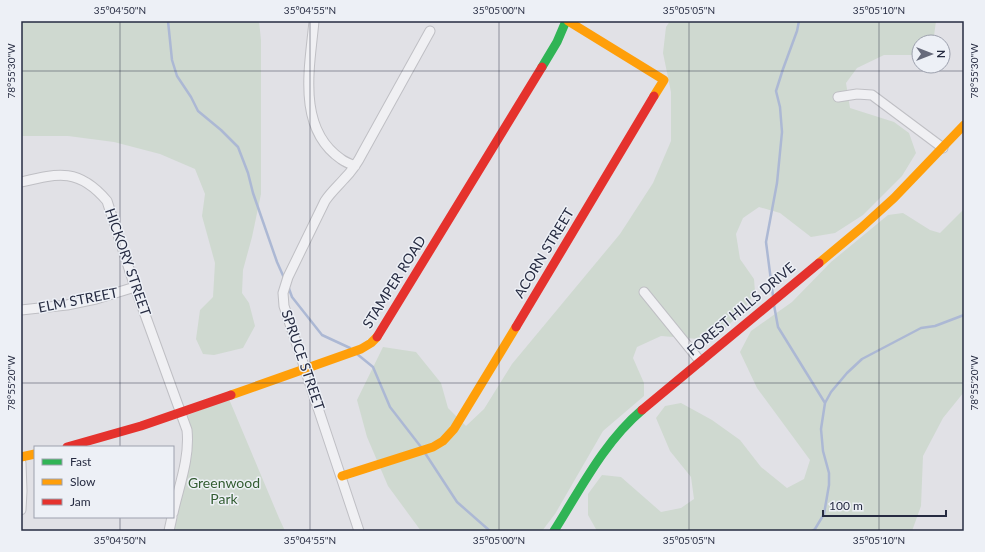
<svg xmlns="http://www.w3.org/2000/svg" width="985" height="552" font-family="Lato,sans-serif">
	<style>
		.green { fill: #cfd9d0 }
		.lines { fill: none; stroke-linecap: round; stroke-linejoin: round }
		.stream { stroke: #acb8d4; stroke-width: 2.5 }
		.street-casing { stroke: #bfbfc4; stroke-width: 11 }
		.street { stroke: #f0f0f3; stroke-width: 9 }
		.fast { stroke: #30b455; stroke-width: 9 }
		.slow { stroke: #ff9f0a; stroke-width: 9 }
		.jam { stroke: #e5322d; stroke-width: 9 }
		.ticks { fill: none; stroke: #262b41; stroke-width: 1; stroke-opacity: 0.45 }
		.labels { text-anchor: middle; stroke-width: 3; stroke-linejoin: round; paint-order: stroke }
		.street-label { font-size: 14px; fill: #262b41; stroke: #edf0f6 }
		.park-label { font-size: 14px; fill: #335d32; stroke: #edf0f6 }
		.neatline { fill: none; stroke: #262b41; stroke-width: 1.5 }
		.ticks-label { font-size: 10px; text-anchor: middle; fill: #262b41 }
	</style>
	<rect width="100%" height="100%" fill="#e1e1e6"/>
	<!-- green -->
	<path class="green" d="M21 21H259L261 40V194L252 237 243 270 242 293 249 303 255 326 243 348 214 355 203 354 196 339 200 310 213 297 215 263 202 216 205 194 195 169 160 154 114 142 68 136H21Z
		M670 21H936L934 36 928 42H919V53L917 55H884L857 68 846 83 850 108 894 122 909 133 916 153 902 176 863 215 835 233 811 237 780 213 759 207 743 218 736 234 740 259 754 279 755 292 743 311 716 337 699 339 661 336 637 347 633 358 644 383V396L603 431 555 514 542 531H421L388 486 367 437 357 400 383 347 416 352 441 383 448 408 466 426 484 409 512 364 620 234 653 183 671 141V92L663 53 666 27Z
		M964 209V392L943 418 923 456 921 506 912 531H597L588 515V494L602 475 621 477 661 512 681 508 694 499 691 477 670 451 656 418 665 406 681 403 712 420 740 440 761 467 787 488 804 479 810 460 757 388 740 352 751 331 792 302 831 262 888 215 903 213 930 230 940 233Z
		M229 399 279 518 285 531H174L192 453V435L188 415Z"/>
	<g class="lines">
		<!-- stream -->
		<path class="stream" d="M168 21 172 60 177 76 191 97 198 111 221 130 238 147 248 173 253 193 277 262 285 280
			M288 286 292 297 322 335 350 348
			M773 296 766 242 777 183 782 132 780 107 776 91 783 69 797 31 799 21
			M774 305 778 327 825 403
			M357 354 373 367 390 407 421 447
			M425 453 457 502 490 531
			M812 531 815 529 824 514 829 485V473L823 451 821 429 825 403 831 392 847 373 862 359 921 328 935 326 964 315"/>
		<!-- street casing -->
		<g class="street-casing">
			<path id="street" d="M314 21C310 66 296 128 341 159 345 162 350 164 355 166
				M838 97 857 94 872 95 943 148
				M21 182C59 173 79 168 107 201L135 287 187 430C190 458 179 486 173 513
				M644 292 700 361
				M21 310 67 305 96 299 135 287
				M21 463 22 491 21 510
				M169 531 172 517
				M359 531 284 306 283 293 288 277 325 201C331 192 338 186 344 179 352 171 358 162 363 152L430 31"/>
		</g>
		<!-- street -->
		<use href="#street" class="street"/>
		<!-- fast -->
		<path class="fast" d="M542 67 557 42 566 21
			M554 531C580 490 604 442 642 410"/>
		<!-- slow -->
		<path class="slow" d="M568 21 664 80 654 96
			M819 263 861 228 894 198 964 125
			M231 395 361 349 371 343 377 337
			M21 457 35 454
			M342 476 433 447 443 441 454 429 516 327"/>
		<!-- jam -->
		<path class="jam" d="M516 327 654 96
			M377 337 542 67
			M642 410 819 263
			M67 447 141 426 231 395"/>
	</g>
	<!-- ticks -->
	<path class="ticks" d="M120 21V447M310 21V531M499 21V531M689 21V531M879 21V531M21 71H964M21 383H964M120 517V531"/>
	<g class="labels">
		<!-- street labels -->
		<g class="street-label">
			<text transform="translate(544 253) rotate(-59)" y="5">ACORN STREET</text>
			<text transform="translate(128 262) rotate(71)" y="5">HICKORY STREET</text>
			<text transform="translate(394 282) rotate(-58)" y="5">STAMPER ROAD</text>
			<text transform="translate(78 300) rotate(-11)" y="5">ELM STREET</text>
			<text transform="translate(741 309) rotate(-40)" y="5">FOREST HILLS DRIVE</text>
			<text transform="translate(303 360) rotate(71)" y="5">SPRUCE STREET</text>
		</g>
		<!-- park labels -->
		<g class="park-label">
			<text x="224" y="488">Greenwood<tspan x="224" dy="16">Park</tspan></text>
		</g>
	</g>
	<!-- border -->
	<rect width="985" height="552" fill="none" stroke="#edf0f6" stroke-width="44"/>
	<!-- legend -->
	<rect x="34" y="446" width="140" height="72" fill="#edf0f6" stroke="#9da1ae"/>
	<rect x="42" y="459" width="20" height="6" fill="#30b455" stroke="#9da1ae"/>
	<text x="70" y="466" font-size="12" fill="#262b41">Fast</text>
	<rect x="42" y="479" width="20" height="6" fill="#ff9f0a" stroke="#9da1ae"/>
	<text x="70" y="486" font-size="12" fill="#262b41">Slow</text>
	<rect x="42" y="499" width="20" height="6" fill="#e5322d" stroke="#9da1ae"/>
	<text x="70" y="506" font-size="12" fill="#262b41">Jam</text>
	<!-- north arrow -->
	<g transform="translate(931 54) rotate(90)"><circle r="19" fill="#edf0f6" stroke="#9da1ae"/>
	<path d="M0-3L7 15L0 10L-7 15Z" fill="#676b7b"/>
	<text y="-6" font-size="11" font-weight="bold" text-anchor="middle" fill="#262b41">N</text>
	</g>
	<!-- scale -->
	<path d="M823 510v6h123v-6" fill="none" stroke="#262b41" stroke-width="2"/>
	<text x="829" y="510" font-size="12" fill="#262b41" stroke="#edf0f6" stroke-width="3" paint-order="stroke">100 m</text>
	<rect x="22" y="22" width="941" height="508" class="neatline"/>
	<g class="ticks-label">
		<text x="120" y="14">35°04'50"N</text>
		<text x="310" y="14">35°04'55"N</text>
		<text x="499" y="14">35°05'00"N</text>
		<text x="689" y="14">35°05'05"N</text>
		<text x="879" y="14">35°05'10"N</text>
		<text transform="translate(974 71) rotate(-90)" y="4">78°55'30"W</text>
		<text transform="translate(11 71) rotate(-90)" y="4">78°55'30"W</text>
		<text transform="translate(974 383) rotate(-90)" y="4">78°55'20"W</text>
		<text transform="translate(11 383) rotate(-90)" y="4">78°55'20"W</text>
		<text x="120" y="544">35°04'50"N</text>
		<text x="310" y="544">35°04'55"N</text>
		<text x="499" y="544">35°05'00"N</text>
		<text x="689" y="544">35°05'05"N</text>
		<text x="879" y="544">35°05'10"N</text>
	</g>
</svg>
